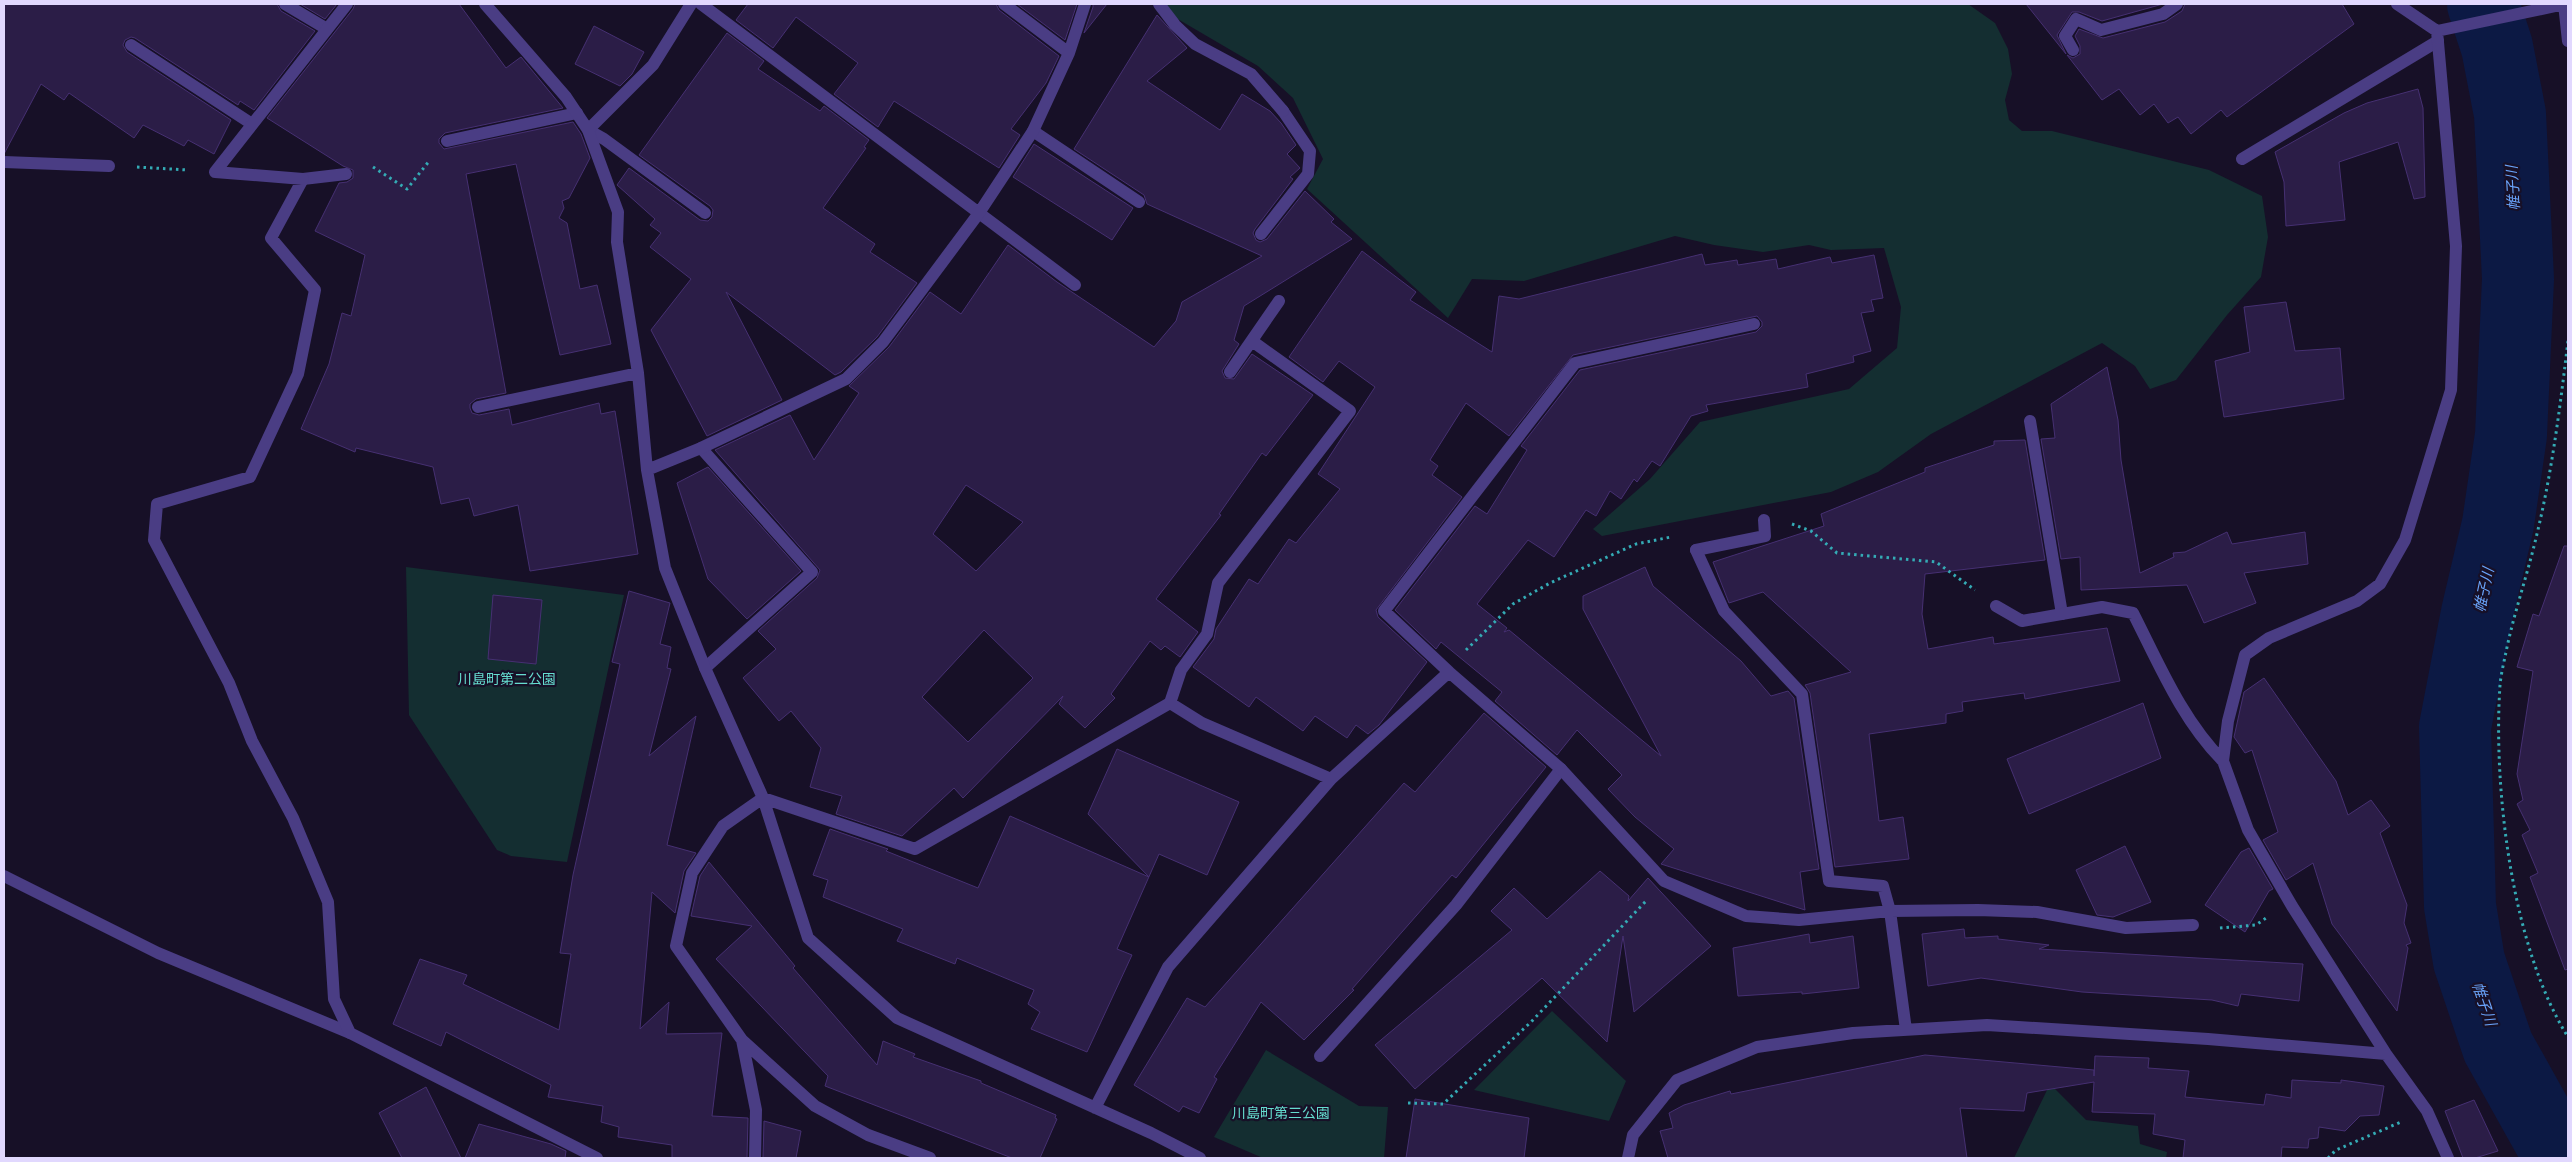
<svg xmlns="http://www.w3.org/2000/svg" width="2572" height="1162" font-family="Montserrat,'Noto Sans JP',sans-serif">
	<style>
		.green { fill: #142e31 }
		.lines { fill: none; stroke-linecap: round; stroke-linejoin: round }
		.river { stroke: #0c1944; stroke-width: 72 }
		.building { fill: #2b1d47; stroke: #463072; fill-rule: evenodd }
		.path { stroke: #34abb5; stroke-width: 3; stroke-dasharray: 2.5 4; stroke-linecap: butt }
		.lane { stroke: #4a3d84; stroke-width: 12 }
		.street { stroke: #4a3d84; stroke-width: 12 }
		.labels { text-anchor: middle; stroke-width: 4.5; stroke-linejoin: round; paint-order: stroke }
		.park-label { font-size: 14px; fill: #65dccf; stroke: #171027 }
		.water-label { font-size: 15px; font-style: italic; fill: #69a3fa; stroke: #171027 }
	</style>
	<rect width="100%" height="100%" fill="#171027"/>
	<!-- green -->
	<path class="green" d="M1166 4H1968L1995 23 2008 49 2012 74 2005 100 2009 120 2022 131H2052L2209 170 2262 196 2268 237 2261 277 2227 315 2176 380 2150 389 2135 366 2102 343 1931 434 1878 472 1831 492 1602 536 1593 529 1650 479 1700 422 1849 389 1897 348 1901 307 1884 248 1831 250 1809 245 1763 252 1714 245 1675 236 1524 281 1472 279 1448 318 1307 189 1323 159 1293 98 1258 66 1176 18Z
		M406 567 624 595 567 862 511 856 497 850 409 715Z
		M1552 1011 1626 1081 1609 1121 1474 1090Z
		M1266 1050 1359 1106 1388 1107 1384 1158H1263L1214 1137Z
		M2050 1084 2086 1120 2138 1126 2140 1144 2167 1152 2166 1158H2014Z"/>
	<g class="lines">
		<!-- river -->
		<path class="river" d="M2483 4 2497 47 2510 114 2518 279 2511 435 2498 524 2477 613 2455 727 2460 906 2469 961 2498 1047 2560 1158"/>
	</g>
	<!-- building -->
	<path class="building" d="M4 4H277L281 11 315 31 254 110 240 101 238 105 135 38 131 37 125 40 123 45 127 52 231 120 214 154 188 140 184 146 143 125 134 138 69 93 64 100 41 84 4 154Z
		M300 4H337L325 19Z
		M355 4H459L506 68 521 57 563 108 445 133 439 139V143L444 149 573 122 581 134 590 158 569 198 562 201 564 208 559 218 567 223 580 289 597 285 611 344 560 355 516 164 466 174 506 393 476 399 470 404V408L472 413 479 415 509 409 512 425 599 403 601 414 615 411 638 554 530 571 518 505 474 516 469 498 441 504 433 467 356 448 355 452 301 429 329 364 342 313 351 316 365 255 315 231 339 183 347 182 353 178V170L343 166 267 118 353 9Z
		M748 4H996L999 10 1059 56 1046 83 1011 129 1020 135 999 168 894 101 878 127 834 94 858 63 796 17 773 48 736 20Z
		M1017 4H1077L1065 40Z
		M1093 4H1107L1084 33 1093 7Z
		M2026 4H2163L2102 21 2079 12H2072L2057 35 2066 54Z
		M2185 4H2342L2354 24 2227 117 2221 110 2191 134 2178 117 2168 123 2154 104 2140 115 2119 89 2102 100 2067 55 2073 58 2080 54V46L2075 36 2079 29 2103 38 2165 22 2182 11Z
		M1157 15 1187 48 1147 81 1220 130 1242 94 1270 111 1281 123 1296 145 1287 154 1300 168 1290 177 1293 179 1255 229 1253 233 1256 240 1260 242 1267 239 1305 191 1334 219 1331 222 1352 239 1244 306 1234 340 1239 344 1222 371 1225 378 1234 379 1252 354 1313 395 1266 456 1262 453 1219 514 1221 515 1156 599 1198 632 1180 657 1165 646 1161 650 1150 641 1111 694 1115 698 1085 728 1059 704 1063 696 963 798 954 788 902 836 836 814 842 796 810 787 821 748 791 711 779 721 743 678 776 649 758 631 817 578 820 570 715 450 790 415 814 460 859 393 849 386 889 347 930 292 961 314 1008 245 1057 282 1154 347 1176 321 1182 302 1262 256 1147 204 1144 195 1074 149ZM966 485 1023 522 976 571 933 534ZM984 630 1033 678 968 742 922 697Z
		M594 26 644 52 632 74 620 86 575 64Z
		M727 33 764 61 758 69 820 111 824 106 869 140 864 147 866 148 823 208 875 244 870 252 917 283 877 337 841 372 835 375 726 292 782 400 707 436 651 330 691 279 650 247 661 233 650 225 655 219 617 185 629 168 700 220 708 221 712 217 713 210 710 206 639 155Z
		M2418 89 2423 108 2425 197 2414 199 2398 142 2339 162 2345 220 2286 226 2284 182 2275 152 2344 113 2367 103Z
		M1034 144 1133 208 1112 240 1013 177Z
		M1362 251 1416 292 1410 300 1492 352 1499 296 1519 299 1702 254 1705 265 1737 260 1738 265 1776 259 1778 269 1830 257 1832 263 1874 255 1883 298 1871 300 1874 311 1861 313 1871 351 1853 356 1854 362 1806 374 1808 387 1706 405 1708 411 1691 416 1660 466 1652 461 1637 482 1634 479 1621 499 1610 491 1596 516 1586 510 1554 557 1528 540 1477 604 1507 628 1504 632 1509 630 1661 756 1583 609V596L1645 567 1653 586 1741 661 1771 696 1788 691 1794 698 1819 869 1800 872 1805 910 1661 864 1674 849 1635 817 1608 789 1622 775 1577 730 1557 755 1495 701 1502 692 1441 642 1436 649 1395 610 1475 506 1487 514 1527 450 1521 446 1580 370 1756 332 1762 326V322L1757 316 1573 355 1509 436 1466 403 1430 460 1438 466 1432 475 1462 497 1376 610 1378 617 1427 662 1379 725 1368 734 1356 725 1347 738 1315 716 1303 731 1256 697 1249 707 1193 667 1214 639 1216 629 1249 579 1258 584 1289 539 1296 543 1340 489 1318 474 1375 387 1339 361 1323 382 1289 357Z
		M2286 302 2295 351 2340 348 2344 399 2224 417 2215 361 2250 352 2244 307Z
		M2107 367 2118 420 2121 460 2140 573 2174 557 2173 553 2185 552 2227 532 2232 544 2305 532 2308 564 2244 573 2256 603 2204 623 2187 585 2081 590 2080 557 2061 559 2041 439 2055 438 2051 404Z
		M2025 440 2045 560 1925 574 1922 614 1928 649 1993 637 1994 644 2107 628 2120 681 2025 699 2024 693 1962 702 1963 711 1946 714V723L1869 734 1879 821 1903 817 1909 859 1835 867 1810 693 1805 685 1851 672 1763 592 1729 603 1713 562 1824 526 1821 514 1925 472V468L1994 445V441Z
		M708 467 801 571 747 619 708 579 677 483Z
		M2564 546H2568V969L2565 970 2530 877 2538 873 2522 835 2530 830 2517 804 2523 800 2517 774 2533 671 2517 667 2533 614 2539 616Z
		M629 591 670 603 660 644 671 647 667 668 671 669 649 756 696 716 667 845 696 853 684 871 675 913 652 892 640 1029 669 1002 666 1034 722 1033 712 1116 748 1118 747 1158H672V1145L618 1137 619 1127 601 1122 603 1106 548 1097 551 1085 446 1032 441 1046 393 1024 420 959 467 975 463 984 559 1030 571 954 560 953 573 875 620 664 612 662Z
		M493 595 542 600 536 664 488 659Z
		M2264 678 2336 781 2348 815 2371 800 2390 826 2380 833 2407 905 2404 923 2411 943 2406 945 2408 948 2397 1011 2332 924 2313 863 2286 880 2263 840 2278 832 2252 750 2245 753 2234 737 2244 692Z
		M2143 703 2161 758 2029 814 2007 759Z
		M1484 713 1546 767 1456 878 1452 875 1352 989 1354 990 1304 1040 1261 1002 1214 1077 1217 1079 1199 1113 1183 1106 1179 1112 1134 1085 1187 998 1205 1007 1404 783 1415 792Z
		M1117 749 1239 802 1207 875 1159 854 1117 949 1132 955 1087 1052 1031 1029 1040 1012 1028 1004 1034 990 957 958 955 964 897 941 903 929 823 897 828 880 813 875 830 829 888 849 886 851 978 888 1010 816 1149 877 1088 814Z
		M2125 846 2151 902 2113 917 2097 915 2076 870Z
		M2249 848 2273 889 2269 891 2245 932 2205 905 2241 852Z
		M709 862 795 966 793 968 877 1065 883 1041 915 1054 913 1057 981 1081V1083L1056 1115 1055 1118 1057 1119 1040 1158H1012L825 1086 828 1076 716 959 752 926 691 916 700 876Z
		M1600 871 1629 896 1628 901 1648 878 1711 946 1634 1012 1623 936 1607 1042 1542 978 1415 1089 1375 1045 1512 930 1491 911 1514 888 1547 919Z
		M1964 929 1965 938 1998 936V939L2049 945 2039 949 2303 964 2299 1001 2241 994 2238 1006 2212 1000 2082 992 1981 978 1928 986 1922 934Z
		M1809 934 1810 943 1853 936 1859 988 1802 994V992L1738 996 1733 948Z
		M1925 1055 2094 1070V1076L2095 1056 2149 1058 2148 1068 2189 1071 2185 1097 2264 1105 2266 1094 2291 1098 2292 1080 2341 1083V1080L2384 1086 2379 1115 2360 1116 2345 1131 2319 1127 2318 1138 2309 1139 2308 1148 2282 1147 2281 1158H2183L2185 1140 2153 1134 2155 1114 2092 1112 2094 1082 2027 1093 2024 1111 1960 1108 1967 1158H1668L1660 1131 1673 1128 1669 1113 1684 1105 1730 1091 1731 1094Z
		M426 1087 461 1158H402L379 1113Z
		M1415 1099 1529 1118 1524 1158H1406Z
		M2474 1100 2498 1151 2475 1158H2463L2445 1111Z
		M764 1121 801 1131 796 1158H763Z
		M479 1124 551 1144 566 1151 565 1158H465Z"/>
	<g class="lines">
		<!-- path -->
		<path class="path" d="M137 167 188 170
			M373 167 407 189 430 160
			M2568 341C2560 407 2552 473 2536 538 2527 576 2514 613 2506 652 2504 662 2501 674 2500 685 2493 789 2512 948 2568 1037
			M1792 524 1811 531 1837 553 1936 562 1975 590
			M1466 650 1513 604 1550 583 1636 544 1671 537
			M2220 928 2256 925 2266 918
			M1408 1103 1443 1104 1531 1022 1646 901
			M2328 1158 2336 1150 2401 1122"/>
		<!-- lane -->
		<path class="lane" d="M285 4 327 29
			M131 45 252 124
			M2073 50 2065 36 2076 19 2101 30 2163 14 2177 4
			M588 130 604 139 705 213
			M1033 131 1139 202
			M447 141 577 113
			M2242 159 2438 41
			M4 162 109 166
			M303 179 346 174
			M979 213 1075 285
			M1261 234 1308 174 1310 151 1283 111
			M2030 421 2062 614
			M701 448 812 572 705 668
			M1696 550 1765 536 1764 520
			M4 876 158 953 350 1033
			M1320 1056 1456 905 1561 769"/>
		<!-- street -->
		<path class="street" d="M485 4 566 97 588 130 618 212 617 242 638 373 647 470 665 568 705 668 763 798 808 938 897 1018 1151 1133 1200 1158
			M701 4 979 213
			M1004 4 1069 53
			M1159 4 1175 25 1195 44 1251 74 1283 111
			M2397 4 2437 31 2565 4
			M2564 4 2568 41
			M2437 31 2456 246 2451 390 2405 540 2380 584 2357 601 2269 638 2245 655 2228 721 2223 761 2248 830 2292 906 2386 1054 2427 1111 2448 1158
			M588 130 653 65 691 4
			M215 172 303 179 271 238 315 290 298 374 250 477 157 504 154 540 229 683 252 741 293 818 328 902 334 999 350 1033 597 1158
			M215 172 347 4
			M1230 372 1279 301
			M478 407 638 373
			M647 470 701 448 846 379 883 342 979 213 1033 131 1069 53 1085 4
			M1696 550 1724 611 1802 694 1829 881 1883 886 1890 911 1906 1030
			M1996 606 2022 621 2102 607 2133 613C2159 664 2182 720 2223 761
			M1449 672 1384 611 1575 363 1754 324
			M1170 703 1181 670 1207 634 1218 583 1350 411 1252 341
			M763 798 915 849 1170 703 1202 723 1331 779 1449 672 1561 769 1664 881 1746 916 1799 920 1890 911 1978 910 2037 912 2126 928 2193 925
			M742 1040 815 1106 868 1135 930 1158
			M1095 1108 1168 967 1331 779
			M755 1158 756 1110 742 1040 676 946 692 873 723 826 763 798
			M1628 1158 1633 1135 1677 1080 1757 1047 1853 1033 1987 1025 2208 1039 2386 1054"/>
	</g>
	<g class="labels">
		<!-- park labels -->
		<g class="park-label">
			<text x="507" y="684">川島町第二公園</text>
			<text x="1281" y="1118">川島町第三公園</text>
		</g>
		<!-- water labels -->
		<g class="water-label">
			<text transform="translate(2513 188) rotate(-93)" y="5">帷子川</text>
			<text transform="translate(2484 590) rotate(-78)" y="5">帷子川</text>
			<text transform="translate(2484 1004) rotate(71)" y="5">帷子川</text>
		</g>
	</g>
	<!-- border -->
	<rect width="2572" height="1162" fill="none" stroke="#e1d8fe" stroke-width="10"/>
</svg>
